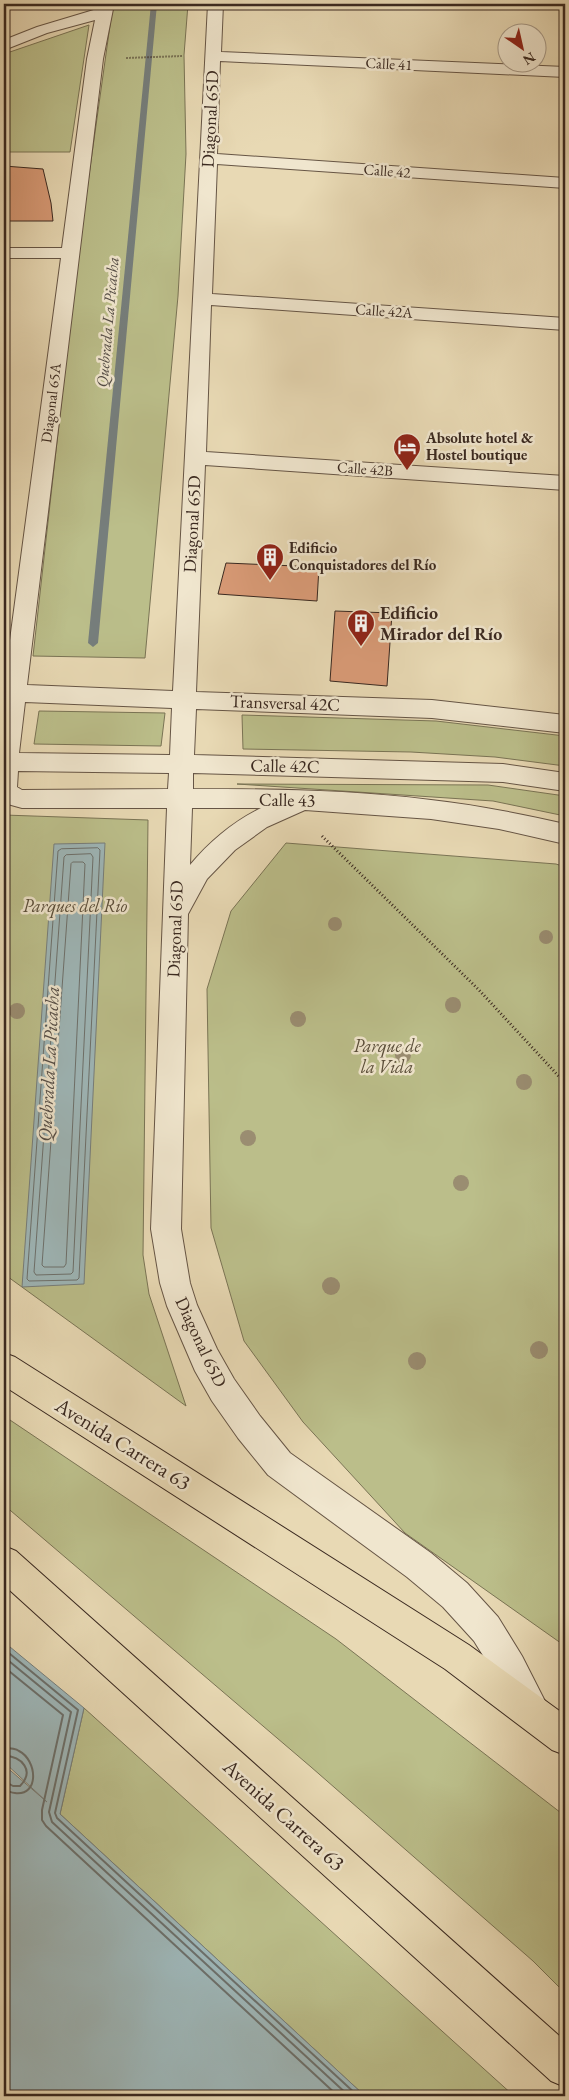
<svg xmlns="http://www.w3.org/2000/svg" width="569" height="2100" font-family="'EB Garamond',serif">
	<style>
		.green { fill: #bbbe8a; stroke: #7a7455 }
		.water { fill: #9eb7b9; stroke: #767e7c }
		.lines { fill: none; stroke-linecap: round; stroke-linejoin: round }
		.shore-far1 { stroke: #6c706c; stroke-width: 1 }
		.shore { stroke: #6c706c; stroke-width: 2 }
		.stream { fill: #767e7c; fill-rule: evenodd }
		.building { fill: #d89a76; stroke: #3a2920 }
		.minor-casing { stroke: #665545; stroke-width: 2 }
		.highway-casing { stroke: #3a2920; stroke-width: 2 }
		.path-far1 { stroke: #3a2920; stroke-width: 2; stroke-dasharray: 0.5 1; stroke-linecap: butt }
		.path { stroke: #3a2920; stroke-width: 3; stroke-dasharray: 1 2.5; stroke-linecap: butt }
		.minor { fill: #f0e6ce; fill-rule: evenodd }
		.highway { fill: #e8d9b4; fill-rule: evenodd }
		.tree { fill: #9a8d71 }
		.labels { text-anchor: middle; stroke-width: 5; stroke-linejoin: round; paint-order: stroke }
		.far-street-label { font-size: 15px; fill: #3a2920; stroke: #f0e6ce }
		.far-poi-label { font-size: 15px; font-weight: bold; fill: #3a2920; stroke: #f0e6ce; text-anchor: start }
		.far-water-label { font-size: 16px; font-style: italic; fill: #534c46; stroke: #f0e6ce }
		.street-label { font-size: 18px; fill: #3a2920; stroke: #f0e6ce }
		.poi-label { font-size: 18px; font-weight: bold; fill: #3a2920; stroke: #f0e6ce; text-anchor: start }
		.park-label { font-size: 18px; font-style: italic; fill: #5a4e3a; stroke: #f0e6ce }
		.water-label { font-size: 19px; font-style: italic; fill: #534c46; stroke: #f0e6ce }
		.near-street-label { font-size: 21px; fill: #3a2920; stroke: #f0e6ce }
	</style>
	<rect width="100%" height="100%" fill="#e8d9b4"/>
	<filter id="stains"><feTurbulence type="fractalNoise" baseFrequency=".004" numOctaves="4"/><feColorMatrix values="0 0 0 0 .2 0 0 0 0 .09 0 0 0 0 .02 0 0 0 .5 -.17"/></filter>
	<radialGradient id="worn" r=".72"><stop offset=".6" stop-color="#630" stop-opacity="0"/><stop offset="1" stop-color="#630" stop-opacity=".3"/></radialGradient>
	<!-- green -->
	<path class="green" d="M113 4H188L184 55 186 154 178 296 145 658 33 656 78 254Z
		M89 25 70 152H4V54Z
		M39 711 165 713 161 746 34 744Z
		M242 715 436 721 565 736V766L495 757 411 752 243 749Z
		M237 784 488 785 565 796V816L493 801Z
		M4 815 148 820 143 1255 149 1294 186 1406 4 1274Z
		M286 843 556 864 565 867V1646L405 1533 303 1422 244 1341 211 1228 207 989 231 911Z
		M4 1416 336 1639 565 1816V1993L533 1961 311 1767 4 1505Z
		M84 1708 514 2096H365L60 1814Z"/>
	<!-- water -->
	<path class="water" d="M105 843 84 1284 22 1287 54 844Z
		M4 1642 84 1708 60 1814 365 2096H4V1765L47 1802 4 1762Z"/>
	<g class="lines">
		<!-- shore-far1 -->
		<path class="shore-far1" d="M98 848 100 850 79 1278 77 1280 29 1281 27 1279 58 851 61 849Z
			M91 854 93 857 73 1272 71 1274 36 1275 34 1272 64 857 66 855Z
			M73 862H83L85 864 66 1264 64 1267H44L42 1265 71 864Z"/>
		<!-- shore -->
		<path class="shore" d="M4 1649 78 1710 55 1813 57 1818 358 2096
			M4 1657 71 1712 49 1812 52 1822 349 2096
			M4 1667 63 1715 42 1810V1820L46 1826 338 2096
			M4 1748C9 1748 15 1748 19 1751 37 1760 40 1796 15 1793 12 1793 8 1791 4 1790
			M4 1756C22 1756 35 1771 20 1786H13L4 1781"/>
		<!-- stream -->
		<path class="stream" d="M151 4H157L98 643 93 647 88 643Z"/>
	</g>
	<!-- building -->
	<path class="building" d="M235 4H287L286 9 234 8Z
		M4 166 43 169 51 203 53 221H4Z
		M226 563 319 567 317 601 218 594Z
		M335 611 392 613 387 686 330 681Z"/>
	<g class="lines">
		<!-- minor casing -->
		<g class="minor-casing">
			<path id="minor" d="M99 4H114L103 59 27 685 173 691 208 4H223L221 52 565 67V77L220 61 217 154 565 178V188L217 164 212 294 565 318V330L211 305 206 452 565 476V490L205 465 196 692 432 700 565 715V733L432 718 196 709 194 755 503 764 565 773V791L503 782 193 773V789C272 789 352 790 431 800 476 805 521 814 565 824V844L499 829 431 819 305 810 267 827 235 850 207 879 188 914 181 1229 190 1283 197 1305 217 1349 234 1379 260 1416 290 1453 431 1553 467 1583 498 1617 522 1656 550 1711 544 1723 532 1729 520 1723 498 1680 474 1641 443 1607 407 1577 268 1475 238 1438 212 1401 195 1371 167 1306 160 1283 151 1229 167 808H22L4 803V685L61 258H4V248H62L87 59 95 20 47 33 4 50V40L37 27 97 9ZM25 702 172 708 170 755 19 753ZM18 771 169 773 168 789 22 790 17 787ZM192 808H261C233 822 210 841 190 865Z"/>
		</g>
		<!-- highway casing -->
		<g class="highway-casing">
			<path id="highway" d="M4 1353 15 1357 469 1645 565 1715V1755L552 1750 445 1669 4 1386Z
				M4 1546 16 1551 565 2041V2087L551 2081 4 1585Z"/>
		</g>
		<!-- path-far1 -->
		<path class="path-far1" d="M126 58 182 56"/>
		<!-- path -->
		<path class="path" d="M322 836 479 990 565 1083"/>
		<!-- minor -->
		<use href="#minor" class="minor"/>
		<!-- highway -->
		<use href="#highway" class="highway"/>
	</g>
	<!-- trees -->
	<g class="tree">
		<circle cx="335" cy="924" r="7"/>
		<circle cx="546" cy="937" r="7"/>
		<circle cx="453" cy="1005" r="8"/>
		<circle cx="17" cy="1011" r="8"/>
		<circle cx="298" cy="1019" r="8"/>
		<circle cx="403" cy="1055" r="8"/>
		<circle cx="524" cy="1082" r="8"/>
		<circle cx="248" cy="1138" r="8"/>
		<circle cx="461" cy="1183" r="8"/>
		<circle cx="331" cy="1286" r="9"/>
		<circle cx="539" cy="1350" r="9"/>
		<circle cx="417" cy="1361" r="9"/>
	</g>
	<!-- icons -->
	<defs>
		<g id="hotel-pin" transform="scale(1.4375)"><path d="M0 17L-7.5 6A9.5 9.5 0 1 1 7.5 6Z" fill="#8f2418" stroke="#f0e6ce"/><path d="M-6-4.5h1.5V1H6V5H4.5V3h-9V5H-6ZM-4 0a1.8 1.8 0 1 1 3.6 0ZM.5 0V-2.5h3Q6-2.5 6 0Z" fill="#fff"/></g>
		<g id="building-pin" transform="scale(1.4375)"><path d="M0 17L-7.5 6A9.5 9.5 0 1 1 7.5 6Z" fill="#8f2418" stroke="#f0e6ce"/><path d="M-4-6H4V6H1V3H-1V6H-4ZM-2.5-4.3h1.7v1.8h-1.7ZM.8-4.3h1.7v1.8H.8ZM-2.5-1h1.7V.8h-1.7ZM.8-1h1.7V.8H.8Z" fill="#fff"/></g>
	</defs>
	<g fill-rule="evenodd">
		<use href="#hotel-pin" x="407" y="447"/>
		<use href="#building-pin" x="270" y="557"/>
		<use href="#building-pin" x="361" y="623"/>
	</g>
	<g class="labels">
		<!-- far-street labels -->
		<g class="far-street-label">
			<text transform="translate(389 64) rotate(3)" y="5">Calle 41</text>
			<text transform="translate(387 171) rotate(4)" y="5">Calle 42</text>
			<text transform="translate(384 311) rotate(4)" y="5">Calle 42A</text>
			<text transform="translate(51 403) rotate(-83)" y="5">Diagonal 65A</text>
			<text transform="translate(365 469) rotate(4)" y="5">Calle 42B</text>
		</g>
		<!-- far-poi labels -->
		<g class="far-poi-label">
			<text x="426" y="443">Absolute hotel &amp;<tspan x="426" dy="17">Hostel boutique</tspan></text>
			<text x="289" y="553">Edificio<tspan x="289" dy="17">Conquistadores del Río</tspan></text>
		</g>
		<!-- far-water labels -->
		<g class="far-water-label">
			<text transform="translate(107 322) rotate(-85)" y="6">Quebrada La Picacha</text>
		</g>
		<!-- street labels -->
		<g class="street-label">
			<text transform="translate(210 119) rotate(-87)" y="6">Diagonal 65D</text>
			<text transform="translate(192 524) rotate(-87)" y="6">Diagonal 65D</text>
			<text transform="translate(285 703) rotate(2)" y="6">Transversal 42C</text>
			<text transform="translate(285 766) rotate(1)" y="6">Calle 42C</text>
			<text transform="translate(287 800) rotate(1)" y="6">Calle 43</text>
			<text transform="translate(175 929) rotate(-88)" y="6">Diagonal 65D</text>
			<text transform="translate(201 1342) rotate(65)" y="6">Diagonal 65D</text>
		</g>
		<!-- poi labels -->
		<g class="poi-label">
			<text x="380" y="619">Edificio<tspan x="380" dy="21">Mirador del Río</tspan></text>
		</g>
		<!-- park labels -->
		<g class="park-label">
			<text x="75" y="912">Parques del Río</text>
			<text x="387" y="1052">Parque de<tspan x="387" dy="21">la Vida</tspan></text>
		</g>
		<!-- water labels -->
		<g class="water-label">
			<text transform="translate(48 1064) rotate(-87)" y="7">Quebrada La Picacha</text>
		</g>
		<!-- near-street labels -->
		<g class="near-street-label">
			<text transform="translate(123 1444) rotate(32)" y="7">Avenida Carrera 63</text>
			<text transform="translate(284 1815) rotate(42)" y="7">Avenida Carrera 63</text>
		</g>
	</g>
	<!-- margin -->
	<rect width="569" height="2100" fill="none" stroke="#e8d9b4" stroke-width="20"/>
	<rect x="5" y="5" width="559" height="2090" fill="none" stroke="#3a2920" stroke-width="2.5"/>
	<rect x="10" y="10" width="549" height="2080" fill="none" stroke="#3a2920"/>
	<!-- north arrow -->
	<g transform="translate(522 48) rotate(146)"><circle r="24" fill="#f0e6ce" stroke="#a79a88"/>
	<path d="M0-4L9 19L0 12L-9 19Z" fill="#8f2418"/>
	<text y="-8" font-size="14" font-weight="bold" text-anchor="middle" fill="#3a2920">N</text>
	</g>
	<rect width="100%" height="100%" filter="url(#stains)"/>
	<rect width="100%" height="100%" fill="url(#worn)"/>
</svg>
